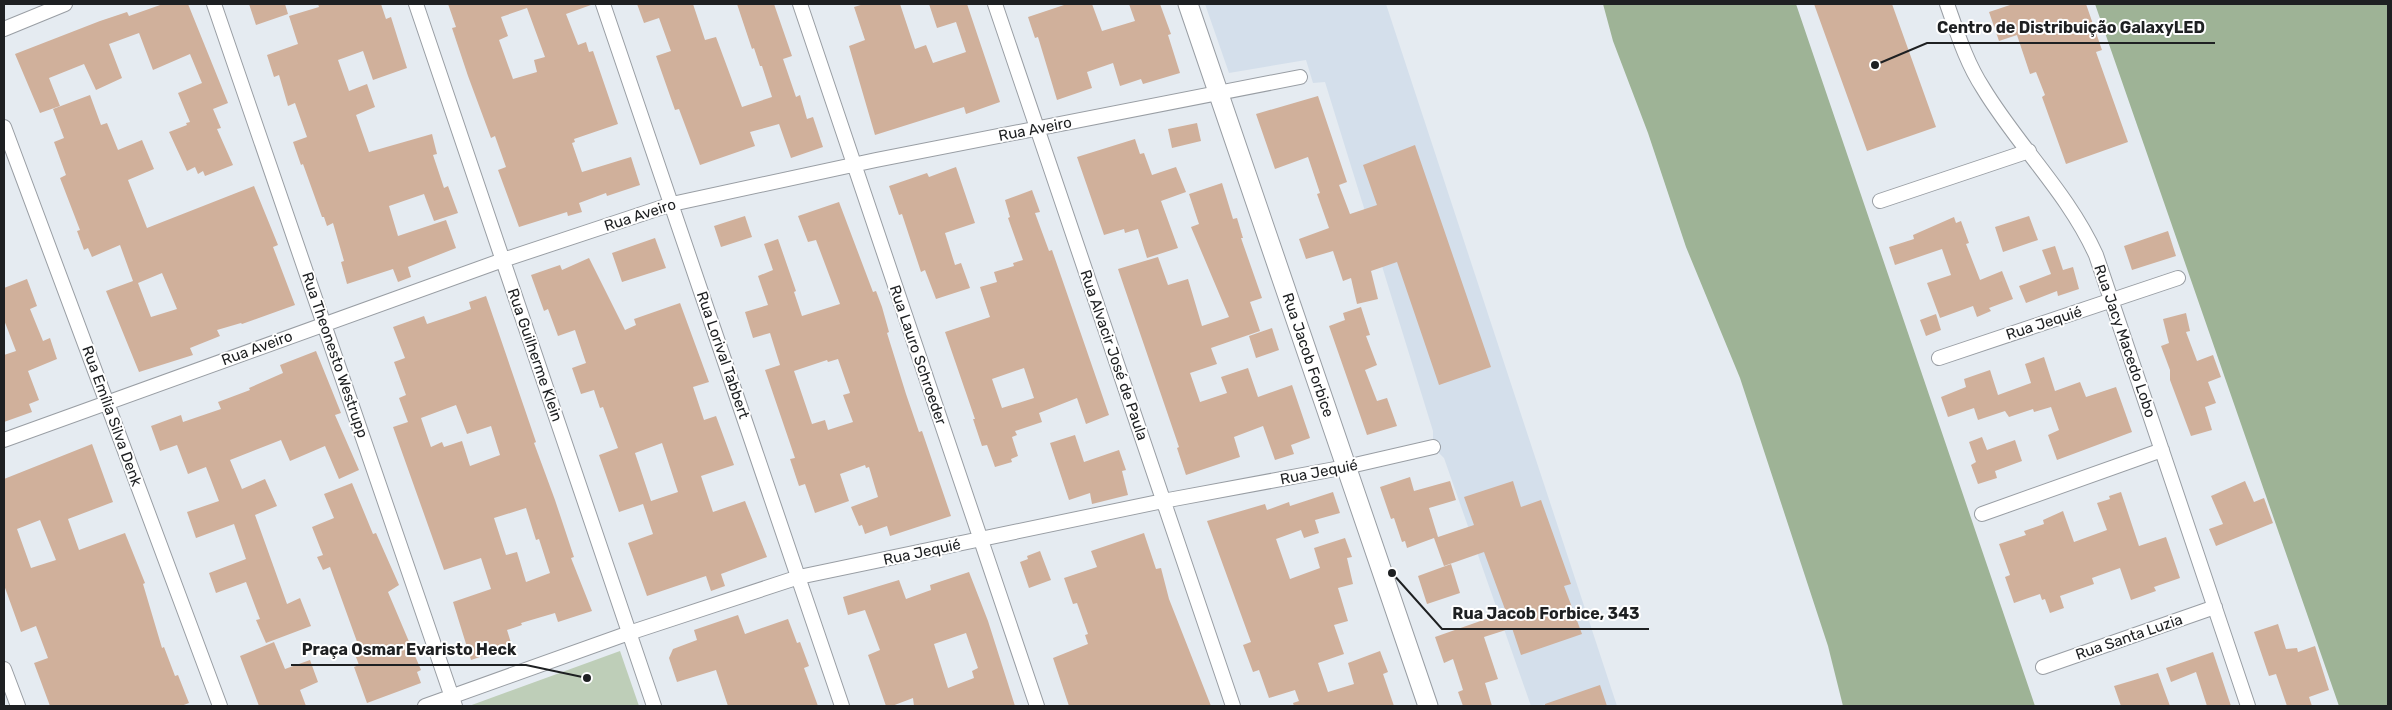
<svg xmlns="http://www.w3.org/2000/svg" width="2392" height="710" font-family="Rubik,sans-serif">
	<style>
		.built { fill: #d4dfeb }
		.green { fill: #beceb8 }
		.forest { fill: #9eb396 }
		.building { fill: #d0b09b; fill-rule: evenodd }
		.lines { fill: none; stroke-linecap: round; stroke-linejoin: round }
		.street-casing { stroke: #999ea4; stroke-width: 16 }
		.secondary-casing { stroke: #999ea4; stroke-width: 21 }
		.street { stroke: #fff; stroke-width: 14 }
		.secondary { stroke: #fff; stroke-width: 19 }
		.labels { text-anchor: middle; stroke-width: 4; stroke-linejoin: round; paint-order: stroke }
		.street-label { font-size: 15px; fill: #1e2022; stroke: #fff }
		.leader { fill: none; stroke: #1e2022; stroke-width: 2 }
		.callout-dot { fill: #1e2022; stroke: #fff; stroke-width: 2 }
		.callout-label { font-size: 16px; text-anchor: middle; font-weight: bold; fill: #1e2022; stroke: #fff; stroke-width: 4; stroke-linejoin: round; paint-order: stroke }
	</style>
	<rect width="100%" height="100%" fill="#e5ebf1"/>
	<!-- built -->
	<path class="built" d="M1205 4H1386L1617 706H1531L1444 458 1433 447V431L1325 82 1313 83 1306 60 1229 73Z"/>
	<!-- green -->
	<path class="green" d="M620 651 639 706H469Z"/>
	<!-- forest -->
	<path class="forest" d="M1603 4H1796L2035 706H1843L1828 646 1740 378 1686 247 1648 133 1613 41Z
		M2095 4H2388V706H2339Z"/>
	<!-- building -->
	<path class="building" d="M163 4H188L228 103 213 109 221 128 217 129 233 165 205 176 203 171 198 174 195 167 187 171 169 132 187 125 186 123 190 122 178 93 202 83 190 54 153 70 139 33 109 44 122 78 96 90 84 64 49 78 60 106 40 113 15 54 100 21 127 12 129 16Z
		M249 4H285L288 14 256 25Z
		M318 4H381L386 19 391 17 407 68 373 80 363 51 338 60 349 91 367 84 375 107 356 115 369 152 432 134 437 154 433 155 444 188 448 186 458 213 434 221 424 194 389 206 398 236 446 220 456 248 408 267 411 277 398 282 393 269 347 284 341 262 344 261 333 223 327 226 324 217H322L303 164 301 165 293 142 307 137 295 103 288 106 279 75 274 77 267 55 298 44 289 16 319 7Z
		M448 4H591V5L566 14 578 45 586 42 589 52 593 51 618 124 574 139 575 142 572 143 582 172 631 157 640 185 607 196 606 193 579 203 582 212 568 216 567 212 519 227 498 170 506 167 495 136 491 138 468 76 452 28 456 27ZM527 8 545 57 534 60 537 72 513 79 499 40 508 36 501 17Z
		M637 4H693L705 40 716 37 742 107 772 97 762 66H760L754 48 752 49 737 4H774L792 56 783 59 796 97 800 95 807 119 813 117 823 147 791 158 779 124 750 132 755 146 700 165 679 109 675 110 656 56 671 51 659 18 644 23Z
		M864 4H900L915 49 926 45 933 63 966 52 956 22 937 28 929 4H967L1000 102 966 114 964 107 875 135 849 46 865 40 854 7Z
		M1067 4H1092L1102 31 1135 21 1129 4H1160L1171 34 1168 35 1180 73 1143 84 1141 79 1120 86 1113 63 1087 72 1092 88 1057 100 1038 37 1035 38 1028 17Z
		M1814 4H1892L1936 127 1867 151Z
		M2013 4H2086L2102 50 2096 52 2128 142 2066 164 2042 97 2045 95 2036 72 2030 74 2017 35 1999 41 1989 12Z
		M90 95 101 125 107 123 118 150 142 140 154 169 128 180 147 228 254 186 278 245 273 247 295 305 242 324 241 323 217 330 220 336 190 348 193 355 139 372 106 291 133 281 120 245 92 257 88 248 84 250 77 231 80 230 60 178 66 175 54 142 64 138 53 109ZM162 273 177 309 151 317 138 283Z
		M1318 96 1347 182 1339 185 1350 214 1377 205 1363 165 1415 145 1491 367 1439 385 1397 262 1371 271 1378 299 1357 304 1351 278 1343 281 1333 251 1306 259 1299 239 1329 228 1317 194 1320 193 1308 157 1275 169 1256 114Z
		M1197 123 1201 141 1172 148 1168 129Z
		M1135 139 1140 154 1144 153 1152 175 1176 167 1186 192 1161 201 1178 248 1147 258 1138 229 1125 233 1124 229 1104 235 1077 157Z
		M956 167 975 223 945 233 955 265 961 263 970 288 936 299 925 270 921 272 902 214 899 215 889 186 927 173 929 177Z
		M1222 183 1233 219 1237 218 1243 238H1241L1262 298 1250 302 1260 331 1211 348 1217 364 1190 373 1200 402 1227 393 1221 377 1248 368 1258 397 1292 385 1310 438 1291 445 1294 454 1275 460 1263 426 1234 437 1240 457 1186 475 1177 448 1179 447 1118 269 1158 257 1168 285 1188 279 1202 326 1229 317 1191 227 1199 224 1189 194Z
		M1032 190 1040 212 1035 213 1049 251 1052 250 1109 415 1086 424 1077 398 1039 413 1042 422 1015 431 1017 435 1012 437 1018 456 1011 459 1012 462 995 467 987 445 982 446 973 419H975L945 332 990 317 980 287 997 282 994 272 1014 266 1013 263 1023 260 1008 218 1010 217 1005 200ZM1024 368 1034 398 1002 408 992 379Z
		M839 202 873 292 876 291 882 307 889 332 887 333 906 394 919 432 922 431 951 516 890 536 887 526 865 534 862 525 859 526 851 507 878 497 869 467 866 468 865 465 840 474 849 501 815 513 805 484 799 486 790 459 795 458 765 370 780 365 770 333 753 338 745 312 768 305 758 276 773 270 764 244 778 239 796 291 794 292 802 316 840 304 816 240 808 242 798 216ZM838 359 850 393 843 395 853 422 828 430 825 420 812 424 794 371 827 360 828 362Z
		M745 216 752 237 721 247 714 226Z
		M2029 216 2038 240 2003 252 1995 227Z
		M1954 217 1956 223 1961 221 1969 243 1966 244 1980 280 2002 271 2013 299 1989 308 1991 311 1977 317 1973 306 1940 318 1927 283 1951 275 1942 249 1895 265 1889 247 1914 239 1913 235Z
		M2168 231 2176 256 2132 270 2124 246Z
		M655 238 666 268 622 282 612 253Z
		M2055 246 2063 270 2073 267 2079 289 2058 296 2057 291 2026 303 2019 286 2051 274 2042 250Z
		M589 258 625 330 636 325 634 319 680 303 709 382 693 387 704 420 716 416 734 465 701 476 713 512 745 501 767 557 721 574 725 586 711 591 706 576 647 596 628 543 653 534 643 504 619 512 599 455 618 448 603 407 600 408 594 390 581 394 572 368 586 363 575 330 558 336 548 309 544 311 531 275 560 265 562 270ZM662 443 678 492 651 501 635 453Z
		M27 279 37 306 30 309 43 341 50 338 57 359 28 371 39 400 29 404 32 412 4 422V355L16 351 4 320V288Z
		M486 296 536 442 534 443 555 500 574 557 571 558 592 611 558 622 555 613 521 623 522 625 507 630 512 646 471 660 453 602 491 589 481 558 444 570 393 427 408 422 399 398 406 395 394 362 405 358 393 327 424 316 427 324 457 314 471 309 469 302ZM456 405 467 434 491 426 500 455 470 466 462 441 444 447 442 442 431 447 421 418ZM526 508 536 540 539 539 550 573 526 582 517 552 506 555 494 518Z
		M1361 307 1370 335 1366 336 1377 365 1365 370 1377 401 1387 398 1397 426 1367 435 1329 326 1345 320 1343 313Z
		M2186 313 2190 331 2186 332 2197 361 2213 355 2221 377 2208 382 2216 403 2205 407 2212 430 2191 436 2170 380V370L2161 346 2169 343 2163 319Z
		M1936 314 1941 330 1926 336 1920 320Z
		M1272 328 1279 350 1256 358 1249 336Z
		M316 351 341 413 335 415 359 470 339 479 325 446 290 461 281 440 230 460 242 489 265 479 277 506 255 515 287 604 300 598 311 626 266 643 256 620 260 619 246 582 216 593 209 573 246 559 234 524 196 538 187 512 219 501 206 467 188 474 177 445 160 451 151 426 181 415 183 422 221 409 218 402 250 390 249 388 283 373 280 365Z
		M2044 357 2055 391 2080 382 2086 397 2116 387 2132 432 2057 460 2048 435 2059 430 2051 407 2034 412 2033 409 2009 417 2005 411 1978 420 1974 408 1948 417 1941 397 1966 387 1964 379 1990 370 1998 395 2031 383 2025 364Z
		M1075 435 1084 462 1119 450 1126 470 1122 471 1128 495 1092 504 1090 493 1069 500 1050 443Z
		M1982 437 1987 450 2015 440 2022 461 1995 471 1997 478 1978 484 1971 465 1976 462 1969 442Z
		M92 444 113 502 68 519 79 550 125 533 145 583 143 584 162 648 164 647 175 676 178 675 189 703 181 706H50L34 663 48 658 36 626 21 632 4 585V479ZM40 520 56 560 31 568 17 529Z
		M1410 477 1414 491 1450 481 1456 500 1429 508 1438 537 1474 525 1464 497 1513 481 1521 507 1541 500 1571 584 1564 586 1582 634 1521 655 1512 628 1484 637 1498 679 1485 683 1492 706H1463L1458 692 1463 690 1453 659 1444 663 1435 637 1506 612 1484 552 1444 566 1434 538 1407 548 1405 541 1402 542 1394 518 1391 519 1380 487Z
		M2245 481 2254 502 2264 498 2273 523 2216 546 2209 529 2223 524 2211 496Z
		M352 483 373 534 376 533 399 585 388 592 421 670 417 672 421 683 367 703 354 667 359 665 354 652 360 650 330 567 323 570 317 557 323 555 312 527 334 518 324 494Z
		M1333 492 1340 513 1315 520 1319 533 1304 538 1301 530 1276 539 1290 579 1320 568 1314 548 1345 538 1352 557 1347 558 1353 584 1338 588 1348 621 1334 625 1344 654 1318 663 1328 692 1354 684 1348 663 1380 651 1388 672 1383 674 1394 706H1294L1293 703 1299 701 1295 690 1269 698 1259 670 1253 672 1243 645 1251 642 1207 521 1265 504 1267 510 1289 502 1290 506Z
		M2121 492 2139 546 2166 537 2180 578 2154 587 2156 591 2131 600 2120 568 2092 578 2094 584 2060 596 2064 608 2050 613 2045 599 2042 600 2040 594 2014 603 2005 577 2010 575 1999 544 2026 535 2024 531 2044 524 2043 520 2063 511 2074 542 2107 530 2097 503 2110 499 2109 496Z
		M1144 533 1156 569 1161 568 1169 599 1211 706H1069L1053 658 1088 644 1085 635 1088 634 1077 603 1073 604 1064 578 1097 567 1091 551Z
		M1040 551 1051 580 1029 588 1020 562 1028 559 1027 556Z
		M1451 564 1460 593 1427 604 1418 576Z
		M969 572 988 621 1015 706H914L913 698 892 706H886L868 655 880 650 865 610 848 615 843 597 899 580 906 599 931 590 930 585ZM966 633 978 668 972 671 974 678 948 688 934 644Z
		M738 615 745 634 788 619 797 643 800 642 809 666 804 668 818 706H728L716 670 677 682 669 658 673 649 697 640 694 630Z
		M2278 624 2286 649 2297 648 2298 652 2315 646 2329 690 2309 697 2312 706H2287L2276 674 2269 676 2254 632Z
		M274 642 285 669 310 660 318 682 300 690 306 706H259L240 656Z
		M2213 652 2231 706H2207L2196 672 2171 682 2166 668Z
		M2158 673 2170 706H2121L2114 686Z
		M1600 685 1607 706H1545V704Z"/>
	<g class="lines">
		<!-- street casing -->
		<g class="street-casing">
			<path id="street" d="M214 4 455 706
				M416 4 654 706
				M603 4 842 706
				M800 4 1037 706
				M995 4 1233 706
				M1947 4C1957 32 1966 62 1983 88 2018 146 2068 193 2096 255L2248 706
				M4 29 65 4
				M4 127 220 706
				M1880 201 2029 151
				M1939 358 2178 278
				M4 440 503 260 672 204 876 160 1300 77
				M1982 514 2162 450
				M2043 667 2215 607
				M4 669 18 706
				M425 706 629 633 799 577 1163 501 1346 467 1433 447"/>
		</g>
		<!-- secondary casing -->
		<g class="secondary-casing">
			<g id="secondary">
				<path id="s1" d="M1188 4 1428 706"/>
			</g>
		</g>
		<!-- street -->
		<use href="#street" class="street"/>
		<!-- secondary -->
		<use href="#secondary" class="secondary"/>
	</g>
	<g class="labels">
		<!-- street labels -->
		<g class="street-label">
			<text transform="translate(1035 129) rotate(-11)" y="5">Rua Aveiro</text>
			<text transform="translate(640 215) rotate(-18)" y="5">Rua Aveiro</text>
			<text transform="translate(2044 323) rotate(-18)" y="5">Rua Jequié</text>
			<text transform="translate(2125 341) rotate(71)" y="5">Rua Jacy Macedo Lobo</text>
			<text transform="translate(257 348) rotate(-20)" y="5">Rua Aveiro</text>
			<text transform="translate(335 355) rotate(71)" y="5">Rua Theonesto Westrupp</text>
			<text transform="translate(535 355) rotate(71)" y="5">Rua Guilherme Klein</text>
			<text transform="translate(723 355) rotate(71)" y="5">Rua Lorival Tabbert</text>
			<text transform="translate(918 355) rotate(71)" y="5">Rua Lauro Schroeder</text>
			<text transform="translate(1114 355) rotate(71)" y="5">Rua Alvacir José de Paula</text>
			<text dy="5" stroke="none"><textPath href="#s1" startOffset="371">Rua Jacob Forbice</textPath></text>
			<text transform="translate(112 416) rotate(70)" y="5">Rua Emília Silva Denk</text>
			<text transform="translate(1319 472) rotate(-11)" y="5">Rua Jequié</text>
			<text transform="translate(922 552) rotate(-12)" y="5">Rua Jequié</text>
			<text transform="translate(2129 637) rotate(-19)" y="5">Rua Santa Luzia</text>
		</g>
	</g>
	<!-- callouts -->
	<path class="leader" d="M1875 65L1927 43H2215M1392 573L1442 629H1649M587 678L526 665H291"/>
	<g class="callout-dot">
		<circle cx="1875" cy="65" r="5"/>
		<circle cx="1392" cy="573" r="5"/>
		<circle cx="587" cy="678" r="5"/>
	</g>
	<g class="callout-label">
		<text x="2071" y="33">Centro de Distribuição GalaxyLED</text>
		<text x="1546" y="619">Rua Jacob Forbice, 343</text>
		<text x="409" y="655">Praça Osmar Evaristo Heck</text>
	</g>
	<!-- border -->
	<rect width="2392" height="710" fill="none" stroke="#1e2022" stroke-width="10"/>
</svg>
